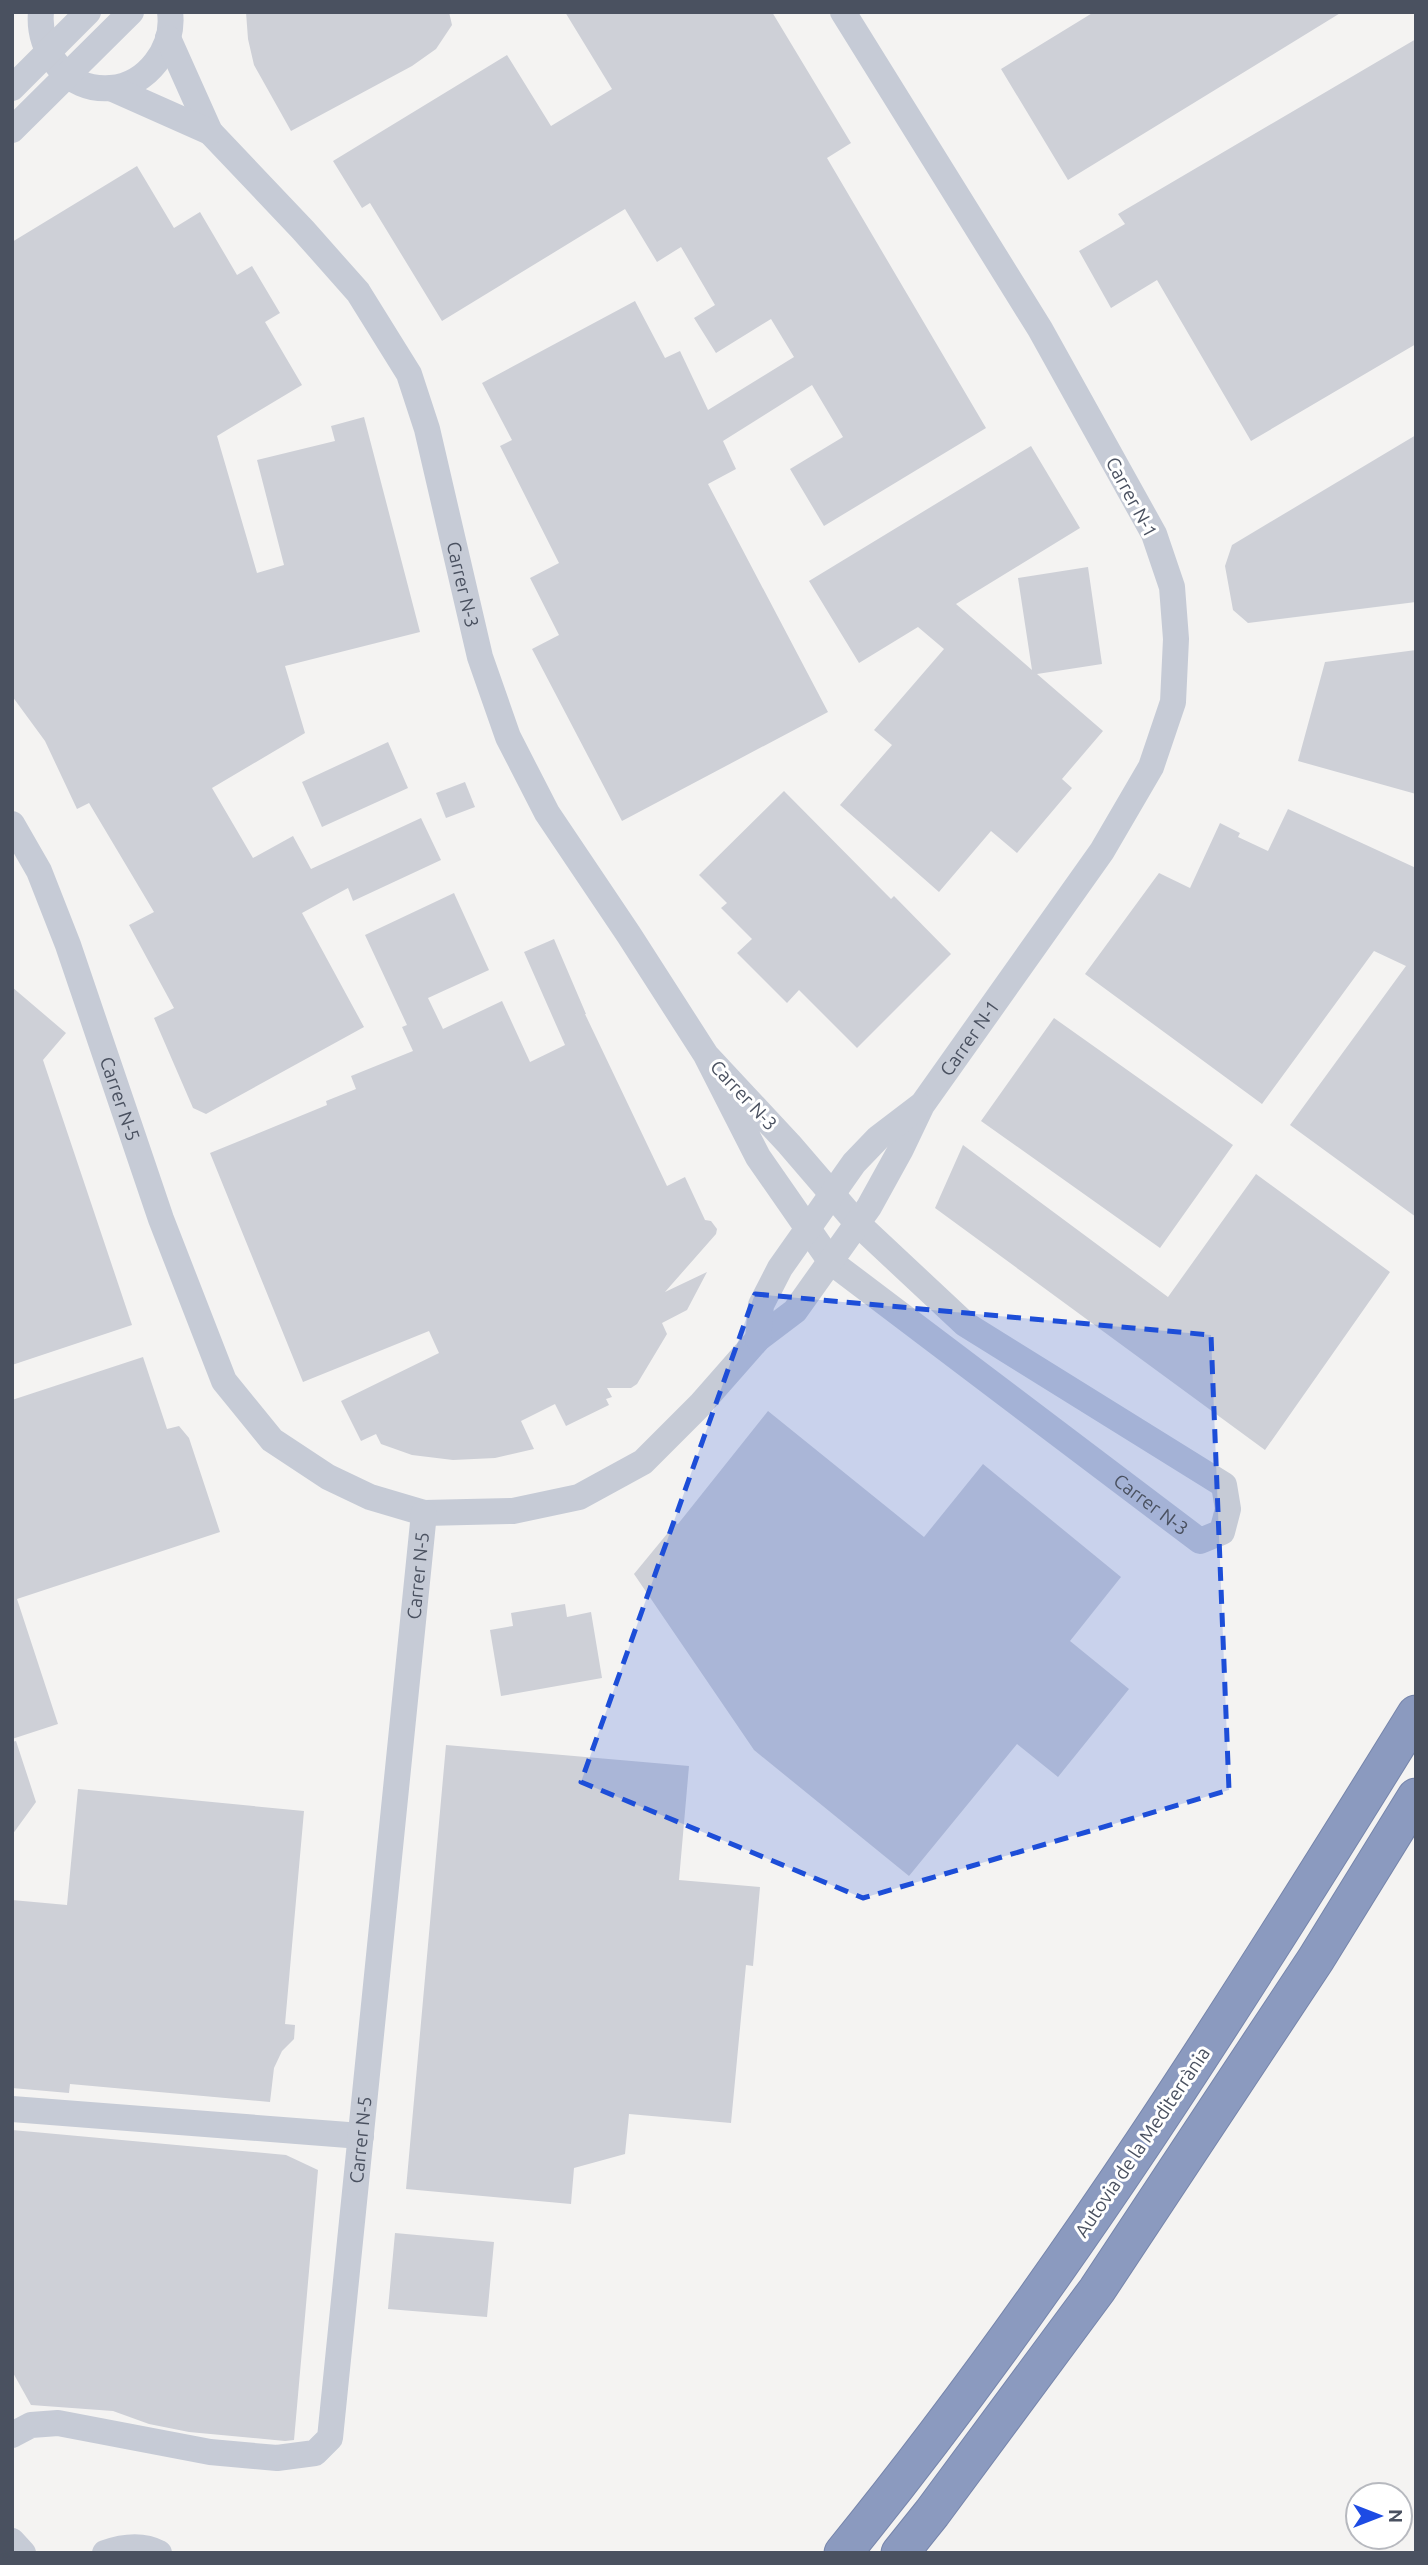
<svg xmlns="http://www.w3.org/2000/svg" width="1428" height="2565" font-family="Ubuntu,sans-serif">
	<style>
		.building { fill: #ced0d7 }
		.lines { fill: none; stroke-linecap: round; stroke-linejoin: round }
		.highway-casing { stroke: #7685ab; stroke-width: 39 }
		.minor { stroke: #c6cbd6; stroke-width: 26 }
		.highway { stroke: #8b9abf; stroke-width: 37 }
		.marked { fill: #1d4ed8; fill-opacity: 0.2; stroke: #1d4ed8; stroke-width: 5; stroke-dasharray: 14 9; stroke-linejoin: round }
		.labels { text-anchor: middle; stroke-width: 6; stroke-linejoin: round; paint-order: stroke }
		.street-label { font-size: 19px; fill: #4a5160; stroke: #fff }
	</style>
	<rect width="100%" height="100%" fill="#f4f3f2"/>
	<!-- building -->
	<path class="building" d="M246 12H449L452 25 436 49 412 66 291 131 254 65 248 39Z
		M565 12H772L851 143 827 158 986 428 824 526 790 469 843 437 812 385 723 441 736 469 708 484 828 712 622 821 532 649 559 635 530 578 559 563 500 446 512 440 482 383 635 301 665 358 680 351 708 410 794 357 771 319 716 353 694 318 715 305 681 247 657 262 625 209 442 321 370 203 362 208 333 161 507 55 551 126 612 89Z
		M1094 12H1342L1068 180 1001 69Z
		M1416 39V344L1251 441 1157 280 1111 308 1079 251 1125 224 1118 214Z
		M137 166 174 228 200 212 237 275 252 266 280 313 265 322 302 385 217 436 257 573 284 565 257 460 335 441 331 426 364 417 420 632 285 666 305 733 212 788 253 858 293 836 311 869 421 818 441 860 353 901 348 888 302 913 364 1027 206 1114 193 1108 154 1018 174 1008 129 925 154 912 89 803 77 809 45 741 12 696V242Z
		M1416 435V602L1248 623 1233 610 1225 566 1232 545Z
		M1031 446 1080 528 956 604 1032 670 1018 578 1088 567 1102 664 1037 674 1103 731 1062 779 1072 788 1017 853 991 831 939 892 840 805 892 745 874 730 944 649 918 627 859 663 809 581Z
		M1416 650V794L1298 761 1325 662Z
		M388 742 408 788 322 827 302 782Z
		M465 782 475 807 446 818 436 793Z
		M784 791 891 899 894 896 951 954 857 1048 799 990 787 1003 737 953 752 939 721 908 727 903 699 875Z
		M1288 809 1416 868V1217L1290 1125 1406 966 1374 951 1262 1104 1085 974 1159 873 1190 888 1220 823 1240 833 1238 837 1268 851Z
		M454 893 489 970 428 998 443 1029 502 1001 530 1062 565 1045 524 952 554 939 586 1014H585L667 1186 685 1177 705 1220 711 1221 717 1229 716 1234 665 1292 707 1272 687 1310 662 1323 667 1334 637 1384 631 1388H607L612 1397 606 1399 609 1405 566 1426 555 1404 521 1421 534 1449 495 1458 453 1460 412 1455 381 1444 376 1434 361 1441 341 1401 439 1353 429 1331 303 1382 210 1153 327 1105 326 1101 356 1089 351 1076 413 1051 402 1027 407 1025 365 935Z
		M12 987 66 1033 43 1060 132 1325 12 1365Z
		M1054 1018 1233 1145 1160 1248 981 1121Z
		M963 1145 1168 1297 1256 1174 1390 1272 1265 1450 935 1208Z
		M143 1357 167 1429 179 1426 189 1438 220 1532 17 1599 58 1724 12 1739V1400Z
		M768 1411 924 1537 983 1464 1121 1577 1070 1641 1129 1689 1058 1777 1017 1744 909 1876 754 1750 634 1574 676 1523 678 1524Z
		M565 1604 567 1617 591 1612 602 1678 501 1696 490 1630 513 1626 511 1613Z
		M16 1741 36 1802 12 1835V1742Z
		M446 1745 689 1766 679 1880 760 1887 753 1966 746 1965 731 2123 629 2114 625 2154 574 2168 571 2204 406 2189Z
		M78 1789 304 1811 285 2024 295 2025 294 2039 282 2051 274 2068 270 2102 70 2084 69 2093 12 2088V1900L67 1905Z
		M12 2130 286 2155 318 2170 294 2440 285 2441 189 2432 149 2424 113 2411 31 2405 12 2371Z
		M395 2233 494 2242 487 2317 388 2309Z"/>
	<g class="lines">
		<!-- highway casing -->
		<g class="highway-casing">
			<path id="highway" d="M843 2553C1057 2290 1238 2002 1416 1714
				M900 2553 932 2513 1097 2290 1316 1959 1416 1797"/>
		</g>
		<!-- minor -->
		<g class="minor">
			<path d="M41 12C37 52 68 92 111 88 147 85 175 48 170 12"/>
			<path id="s1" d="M168 38 210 132 303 230 358 292 409 374 427 429 480 657 508 737 547 813 629 935 706 1055 758 1157 831 1262 1200 1541 1222 1532 1228 1509 1224 1485 965 1324 857 1223 789 1144 706 1055"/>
			<path d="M12 88 88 12"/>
			<path d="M111 88 210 132"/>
			<path d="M12 130 131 12"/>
			<path id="s2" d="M12 824 39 871 68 945 161 1219 224 1381 272 1440 328 1477 370 1497 424 1513 513 1511 579 1497 643 1462 700 1405 758 1339 795 1311 869 1207 901 1149 922 1105 1102 851 1151 767 1173 702 1176 639 1172 587 1154 534 1040 329 843 12"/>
			<path d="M758 1339 761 1305 780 1268 854 1163 878 1138 920 1106"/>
			<path d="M12 2109 361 2136"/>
			<path id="s3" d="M12 2435 31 2425 58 2423 210 2452 277 2458 315 2453 330 2438 424 1513"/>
			<path d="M12 2541 23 2553"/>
			<path d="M105 2553C122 2547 142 2544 159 2553"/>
		</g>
		<!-- highway -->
		<use href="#highway" class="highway"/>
	</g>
	<!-- marked area -->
	<path class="marked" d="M755 1294 1211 1335 1229 1790 863 1898 581 1782Z"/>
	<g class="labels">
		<!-- street labels -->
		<g class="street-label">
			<text transform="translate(1132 497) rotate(62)" y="7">Carrer N-1</text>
			<text dy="7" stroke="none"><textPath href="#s1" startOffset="635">Carrer N-3</textPath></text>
			<text dy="7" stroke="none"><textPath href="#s2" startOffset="1612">Carrer N-1</textPath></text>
			<text transform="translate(744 1095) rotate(47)" y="7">Carrer N-3</text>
			<text dy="7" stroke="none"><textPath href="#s2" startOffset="296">Carrer N-5</textPath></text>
			<text dy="7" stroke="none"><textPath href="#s1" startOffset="1813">Carrer N-3</textPath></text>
			<text dy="7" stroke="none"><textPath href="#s3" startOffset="1197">Carrer N-5</textPath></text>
			<text dy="7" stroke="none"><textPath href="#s3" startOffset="630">Carrer N-5</textPath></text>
			<text transform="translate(1142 2142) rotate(-56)" y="7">Autovia de la Mediterrània</text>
		</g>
	</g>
	<!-- border -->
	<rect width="1428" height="2565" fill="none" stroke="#4a5160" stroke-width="28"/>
	<!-- north arrow -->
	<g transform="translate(1379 2516) rotate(90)"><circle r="33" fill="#ffffff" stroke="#b7b9bf" stroke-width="2"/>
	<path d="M0-5L12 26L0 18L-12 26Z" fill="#1d4be4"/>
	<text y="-10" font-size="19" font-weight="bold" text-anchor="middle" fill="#4a5160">N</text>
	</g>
</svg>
